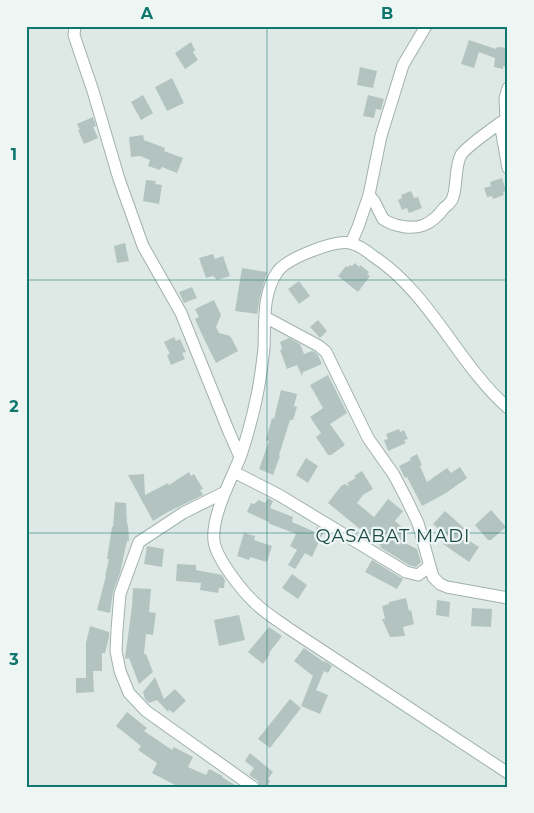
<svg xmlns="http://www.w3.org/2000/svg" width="534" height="813" font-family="Montserrat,sans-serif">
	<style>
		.building { fill: #b3c4c0 }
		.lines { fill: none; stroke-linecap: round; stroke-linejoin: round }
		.minor-casing { stroke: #a1b1ae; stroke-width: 13 }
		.minor { stroke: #fff; stroke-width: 11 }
		.grid { fill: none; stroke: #0f766e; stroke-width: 1; stroke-opacity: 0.55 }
		.labels { text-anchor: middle; stroke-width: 4.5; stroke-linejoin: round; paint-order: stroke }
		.quarter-label { font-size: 18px; letter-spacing: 1px; fill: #1c4a46; stroke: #eef6f3 }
		.neatline { fill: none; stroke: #0f766e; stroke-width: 2 }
		.grid-label { font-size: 16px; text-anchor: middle; font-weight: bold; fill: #0f766e }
	</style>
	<rect width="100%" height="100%" fill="#dee9e6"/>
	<!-- building -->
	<path class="building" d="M469 40 496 49 497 47 508 48V67L503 66V69L494 67 495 58 479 52 474 68 461 64Z
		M191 42 195 50 193 52 198 60 185 69 175 53Z
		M360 67 377 71 373 88 357 85Z
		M172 78 184 103 167 111 155 87Z
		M143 95 153 113 141 120 131 102Z
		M368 95 384 99 381 110 376 109 374 118 363 116Z
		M93 117 96 126 93 127 98 138 84 144 78 130H80L77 124Z
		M143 135 144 140 165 148 164 151 183 158 177 173 162 167 160 170 148 166 150 160 140 156 131 157 129 137Z
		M502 178 506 191 503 192 504 195 493 199 492 196 487 197 484 188 491 186 490 182Z
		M146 180 156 181 155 184 162 185 159 204 143 201Z
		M411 191 414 198 418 197 422 208 409 213 407 208 402 210 398 200 402 198 401 195Z
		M125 243 129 261 117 263 114 246Z
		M213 254 215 259 223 256 230 276 217 280 213 276 206 278 199 258Z
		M355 263 359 267 360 265 369 272 367 274 370 276 358 292 338 276 346 266 348 267 350 265 352 266Z
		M242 268 267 272 260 297 257 314 235 311Z
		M299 281 310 296 299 304 288 289Z
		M192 287 197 298 184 303 179 292Z
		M214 300 221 315 216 327 219 333 230 336 231 339V337L238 351 216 363 204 339 195 319 199 317 195 309Z
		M318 320 327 331 320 338 310 327Z
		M174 337 176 341 180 339 186 352 182 353 185 359 171 365 167 355 170 354 164 342Z
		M289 338 300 344 304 354 312 351 315 352 318 355 322 364 303 372 302 376 297 365 287 369 280 350 282 349 280 342Z
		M328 375 347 413 330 424 345 445 331 455H328L316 437 321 433 310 417 323 408 310 385Z
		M281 390 297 394 294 406 297 407 293 420H290L279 455 280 456 273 475 259 469 269 441 266 440 272 418 274 419Z
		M399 429 400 432 404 430 408 439 404 440 406 443 388 451 384 440 388 439 386 434Z
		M417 454 422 465 420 466 427 482 447 468 451 473 460 467 467 478 446 493 422 506 407 477 405 478 399 466 411 460 410 458Z
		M306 458 318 466 308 483 296 475Z
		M362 471 373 489 363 495 357 503 374 517 388 499 403 511 395 521 408 532 401 541 417 549 421 562 416 567 409 565 380 547 381 546 373 540 374 539 360 528V529L328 503 341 486 345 484 350 487 347 483 356 478 354 476Z
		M189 472 191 476 194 474 203 489 200 490 203 495 166 513 153 521 128 475 144 474 145 495 168 483 169 485Z
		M268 498 273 501 270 508 293 517 292 522 315 532 317 527 324 531 312 557 305 553 295 569 288 565 297 550 290 546 296 534 268 523 269 522 247 512 251 503 254 504 259 500 265 503Z
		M115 502 126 503 127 524 128 525 129 541H127L120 573 113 592 110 613 97 610 106 576H105L109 559H107L112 527H113Z
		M491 510 506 527 491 540H488L475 525Z
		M445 511 464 528 459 534 479 547 469 562 443 544 448 537 433 524Z
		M244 533 255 536 254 540 272 546 267 562 250 557 249 560 237 556Z
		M147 546 164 549 162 567 144 564Z
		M372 560 403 579 397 589 365 572Z
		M177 564 196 565V570L222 575 225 580 224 588H219L218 593 200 590 201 583 176 581Z
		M292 574 307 585 298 599 282 588Z
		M133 588 151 589 149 612 156 613 153 635 146 634 144 654H146L153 672 139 684 129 658 125 659V658L132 606Z
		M406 598 409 611 411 610 414 624 403 627 405 636 390 637 382 619H385L382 606 389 604V602Z
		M437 600 450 602 449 617 436 615Z
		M472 608 492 609 491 627 471 626Z
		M239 615 245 640 219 646 214 620Z
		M90 626 109 632V637L105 653H102V671H93L94 692 76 693V678H86V643Z
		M269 627 282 636 269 653 270 654 263 664 248 652Z
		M304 648 324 662 325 661 332 666 328 673 324 671 316 690 328 695 320 714 301 706 313 676 294 661Z
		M155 677 164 699 175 689 186 701 173 713 168 709 169 713 157 700 149 703 145 699 143 692Z
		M290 699 301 708 270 748 258 739Z
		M127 712 147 728 144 731 172 750 174 747 193 757 188 767 206 775 209 769 223 776 222 777 238 787H179L152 773 157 763 138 750 141 746 116 726Z
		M250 753 273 772 268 779 270 781 267 787H260L258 781 249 775 254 768 245 761Z"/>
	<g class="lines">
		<!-- minor casing -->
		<g class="minor-casing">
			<path id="minor" d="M75 26 74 35 77 44 93 91 119 179 143 246 181 313 229 432 240 457
				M500 123 508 168
				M369 195 374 201 383 219C393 226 412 230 424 225 431 222 439 215 444 208 447 206 450 203 452 200 458 186 454 168 461 155 466 147 497 125 506 119L505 98 508 88
				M351 243 358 227 369 195 381 136 403 65 426 26
				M265 317 319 346 326 352 368 438 394 475 406 498 418 523 433 577 440 584 447 587 508 598
				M508 408C457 363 431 294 373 256 367 251 358 245 350 243 334 240 288 258 278 271 262 293 265 323 264 348 262 366 260 383 256 400 252 419 247 437 241 455 232 478 211 516 214 541 216 558 242 591 255 603 265 613 277 620 288 628L508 773
				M234 472 279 495 406 572 418 575 426 569 429 564
				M225 492 183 513 139 542 120 594 117 630 116 651 120 671 129 693 146 711 253 787"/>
		</g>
		<!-- minor -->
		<use href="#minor" class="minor"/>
	</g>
	<!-- grid -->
	<path class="grid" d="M267 26V787M26 280H508M26 533H508"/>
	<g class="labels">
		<!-- quarter labels -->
		<g class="quarter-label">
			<text x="393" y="542">QASABAT MADI</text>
		</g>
	</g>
	<!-- border -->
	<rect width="534" height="813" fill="none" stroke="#eef6f3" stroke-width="55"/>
	<rect x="28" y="28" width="478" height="758" class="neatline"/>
	<g class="grid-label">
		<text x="147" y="19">A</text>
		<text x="387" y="19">B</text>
		<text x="14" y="160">1</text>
		<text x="14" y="412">2</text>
		<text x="14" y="665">3</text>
	</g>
</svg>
